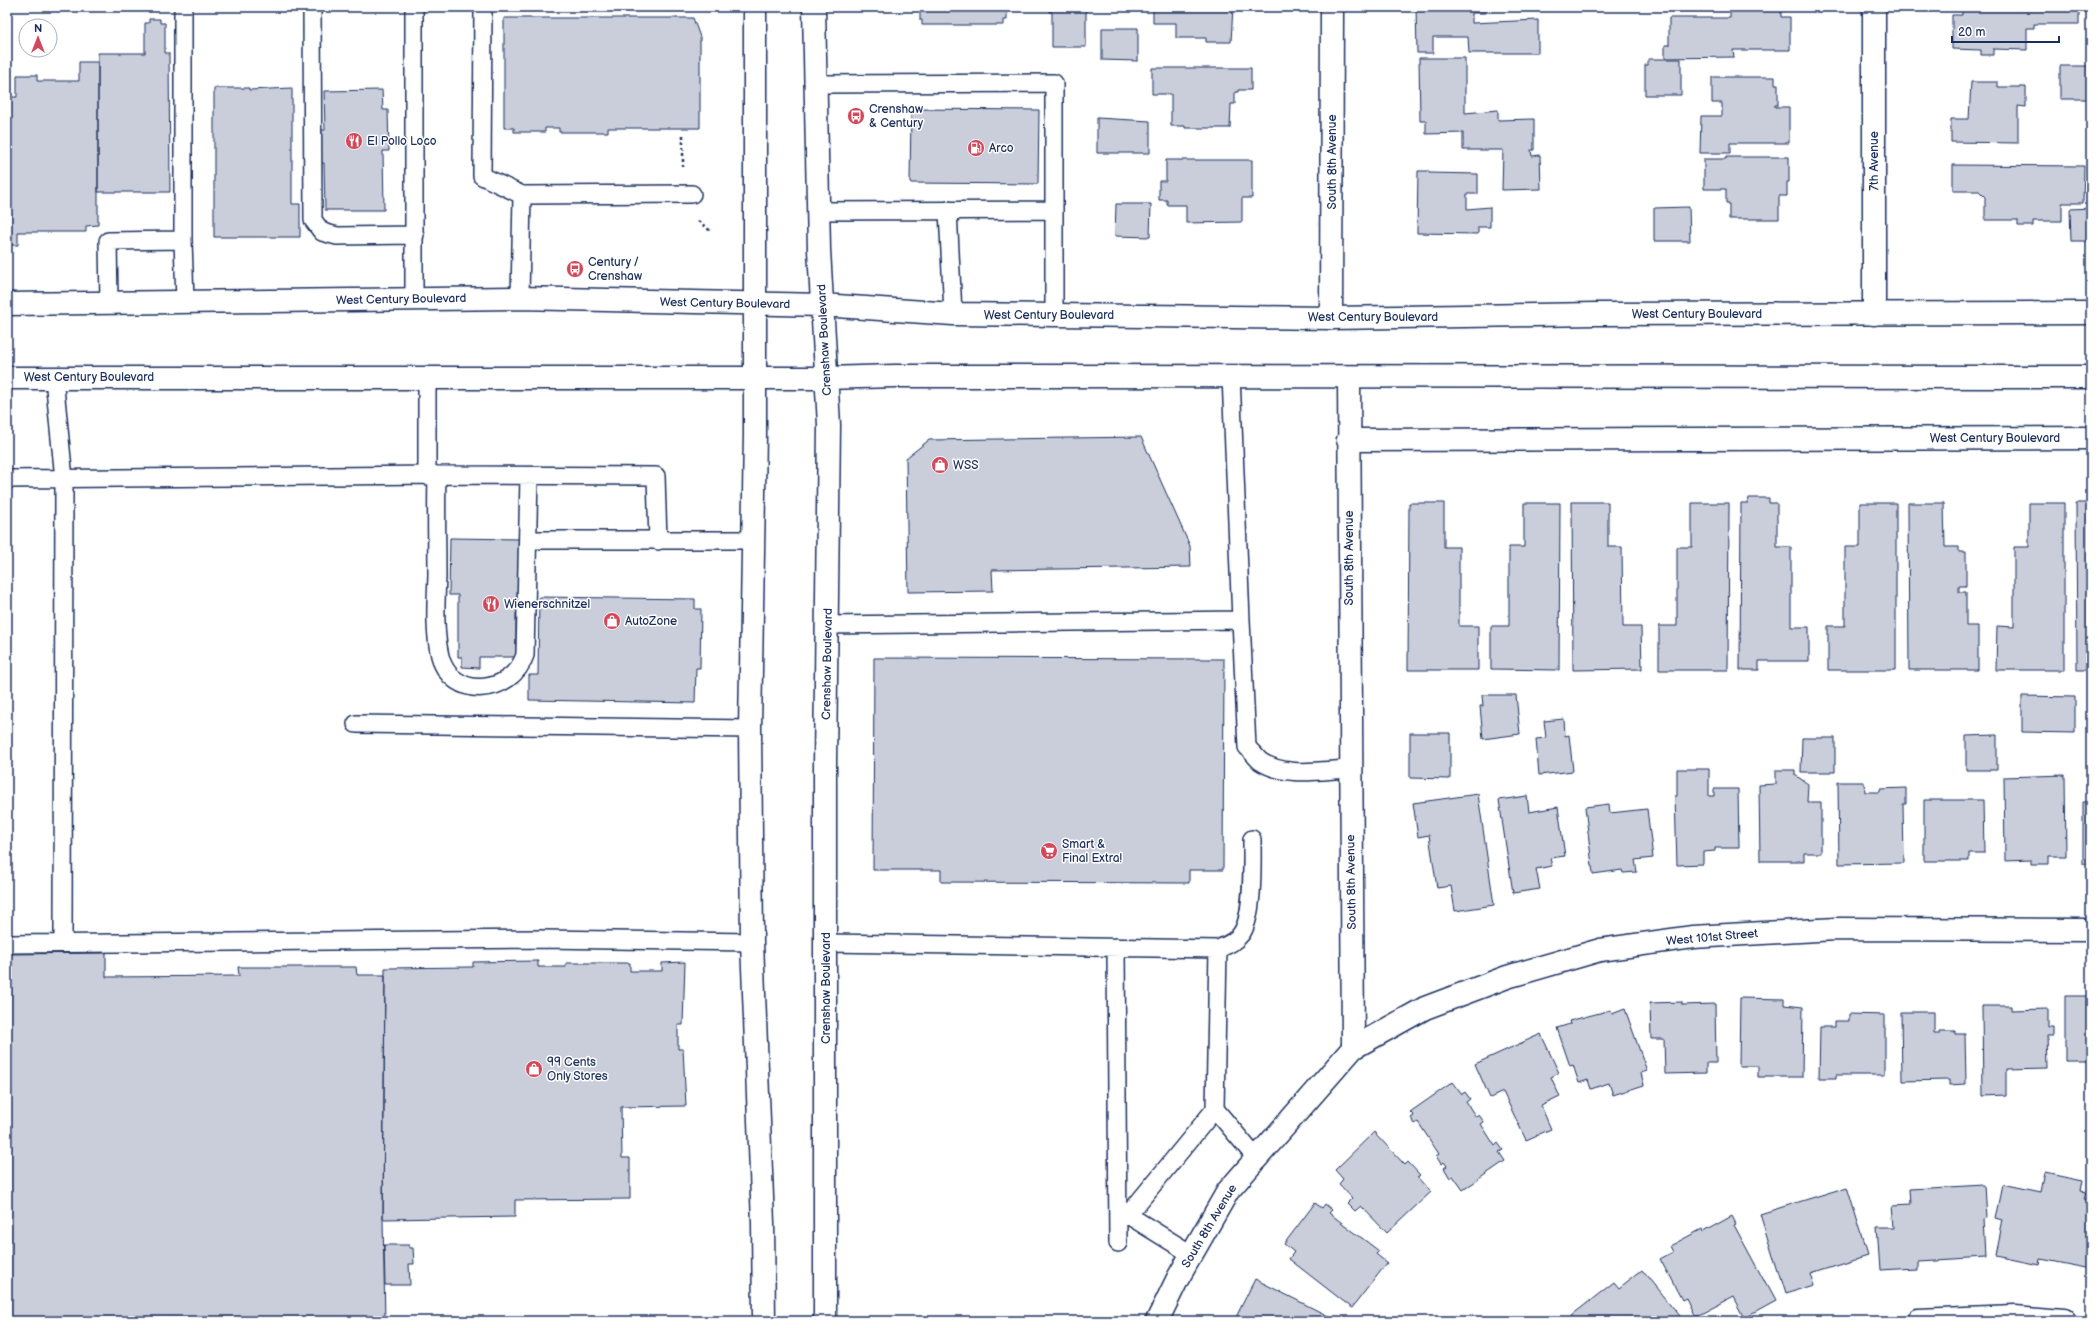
<svg xmlns="http://www.w3.org/2000/svg" width="2098" height="1328" font-family="'Balsamiq Sans',sans-serif">
	<style>
		.building { fill: #caceda; stroke: #1b2f5e }
		.lines { fill: none; stroke-linecap: round; stroke-linejoin: round }
		.lane-casing { stroke: #1b2f5e; stroke-width: 20 }
		.street-casing { stroke: #1b2f5e; stroke-width: 25 }
		.primary-casing { stroke: #1b2f5e; stroke-width: 25 }
		.path { stroke: #1b2f5e; stroke-width: 2.5; stroke-dasharray: 3 3; stroke-linecap: butt }
		.lane { stroke: #fff; stroke-width: 17 }
		.street { stroke: #fff; stroke-width: 22 }
		.primary { stroke: #fff; stroke-width: 22 }
		.labels { text-anchor: middle; stroke-width: 3; stroke-linejoin: round; paint-order: stroke }
		.poi-label { font-size: 12px; fill: #1b2f5e; stroke: #fff; text-anchor: start }
		.street-label { font-size: 12px; fill: #1b2f5e; stroke: #fff }
	</style>
	<rect width="100%" height="100%" fill="#fff"/>
	<filter id="ink" filterUnits="userSpaceOnUse"><feTurbulence type="fractalNoise" baseFrequency=".025" numOctaves="2"/><feDisplacementMap in="SourceGraphic" scale="8" xChannelSelector="R" yChannelSelector="G"/><feConvolveMatrix kernelMatrix="1 2 1 2 8 2 1 2 1" color-interpolation-filters="sRGB"/></filter>
	<g filter="url(#ink)">
		<!-- building -->
		<path class="building" d="M920 7H1007V20H1004V25H922V20H920Z
			M1049 7H1086V47H1052V12H1049Z
			M1153 7H1233L1231 42H1206V38H1176V23H1153Z
			M1416 7H1488H1485V13H1472V23L1538 20V53H1469L1468 37H1433V53H1417Z
			M1730 7H1781V17H1790V50H1733L1734 57 1665 58V45H1669V18H1730Z
			M1962 7H2079V24H2034V28H2027V50L1993 49V55H1981V50L1952 49V15H1962Z
			M504 18H693L700 37V128H608V132H559V128H545V132H514V128H504Z
			M149 19H160V23H165V53H169L170 192H98V53H145V23H149Z
			M1102 28H1138V61L1102 60Z
			M1419 58H1465V113L1498 110V120L1534 119V150H1531L1532 156 1540 155 1541 189 1502 190 1503 150H1463V133L1426 134V121H1420Z
			M1648 59H1681V95H1645V65H1648Z
			M79 62H98V225L86 226V232H18V245H7V97H17V75H37V81H79Z
			M2060 66H2091V99H2060Z
			M1152 68H1251V90H1238V92H1235V104H1231L1230 128H1185V126H1171V94H1152Z
			M1712 77H1775V84H1778V105H1775V107H1789V143H1730V153H1700L1701 116H1722V103H1712Z
			M1971 82H1998V87H2026V107L2018 106V143L1951 142V119H1969Z
			M214 88H249V90L292 88V204H300V237H214Z
			M382 90 383 110H388L389 151H383L384 210H325L324 163H320V130H325L324 91Z
			M911 109 1039 110 1038 184 910 183Z
			M1097 118 1150 121V153H1097Z
			M1726 157H1789V182H1787V196H1779V219H1729V203H1726V189H1704V159H1726Z
			M1166 160H1252V198H1242V222L1186 223V205H1167V200H1159V181H1166Z
			M1953 165 2084 166 2083 203H2062V221H2033V226H2018V220H1985V197L1979 191H1953Z
			M1418 171H1429V173L1478 174V194H1467V209L1490 207V227H1478V234L1417 233Z
			M1116 204H1151L1150 237 1115 236Z
			M1689 207 1690 241H1654V208Z
			M2091 208V241H2071L2070 209Z
			M1141 437 1190 546 1191 567 992 570 993 591 908 592 906 458 929 440Z
			M1749 498H1769V503H1777V547H1791V627H1809V661H1759V670H1740L1741 503H1748Z
			M1572 502H1608V547H1622L1623 627H1641L1642 669 1573 670Z
			M1409 503H1444V547H1459V626H1478V670H1408Z
			M1524 503H1560L1559 670 1491 669V626H1509V547H1524Z
			M1692 503H1729L1728 670H1659V626H1677V547H1692Z
			M1860 503H1896V670H1828V626H1845V547H1860Z
			M1908 503H1944L1945 547H1959V552H1966V586H1959V592H1966V626H1978V670H1909Z
			M2029 503H2064V670H1996L1997 626 2014 627V547H2029Z
			M2076 503H2091V670H2077Z
			M450 538 520 539 524 613H516V657H479V668L462 667V657H458V595H449Z
			M539 597 695 599V609H701L700 668H696L695 703 529 700V675H538Z
			M874 658 1224 659 1223 870H1189V883L941 882V870H873Z
			M1482 695H1516L1520 734 1483 739 1480 706H1483Z
			M2022 696 2075 697V733L2022 732Z
			M1564 719 1565 736 1569 735 1573 771 1539 775 1536 739 1546 738 1544 721Z
			M1410 733H1450V779L1410 778Z
			M1997 735V770H1966V736Z
			M1802 738H1835V772H1801Z
			M1677 769H1709V796H1714V789H1738L1739 848H1715V851L1703 852V864L1677 865 1675 796H1677Z
			M1776 770H1795V775L1808 784 1807 802H1821V853H1804V861H1760L1759 785 1776 784Z
			M2065 775 2066 856H2049V864H2031V860L2005 861 2004 777Z
			M1838 782H1864L1865 792H1880V789L1906 788V804H1903L1904 863 1839 864Z
			M1478 794 1494 905 1455 911 1451 886 1437 888 1429 835 1418 837 1413 803Z
			M1527 796 1529 812 1558 807 1565 856 1550 858 1552 866 1536 869 1540 889 1513 893 1499 800Z
			M1924 800H1983L1984 853H1969V861H1924Z
			M2083 802H2091V864H2083Z
			M1609 804 1610 813 1647 809 1653 858 1635 860 1637 872 1623 873 1622 870 1593 874 1585 807Z
			M106 953V977L239 976 238 967H356L357 975H385L383 1219 385 1321H7V954Z
			M538 961V967H566V963H630V971H662V963L685 962 683 1025H678V1049H683L686 1106 621 1107 622 1158H630V1199L515 1200V1217L383 1219 385 968 473 967V962Z
			M2065 996H2091V1060H2065Z
			M1740 998 1784 999V1005L1803 1007 1802 1077H1758V1066H1739Z
			M1682 1002V1005L1715 1004 1716 1063H1706V1073L1665 1074 1664 1039H1651L1650 1003Z
			M1982 1006H2011V1010L2048 1009V1027H2053V1036H2047L2048 1068 2006 1069V1095L1983 1096Z
			M1625 1009 1647 1071 1641 1073 1644 1085 1613 1095 1609 1083 1591 1089 1588 1080 1579 1083 1573 1065 1570 1066 1557 1028 1570 1024 1569 1021 1611 1010 1612 1014Z
			M1901 1012H1934V1034H1939V1031H1955V1034H1965L1966 1084 1949 1085V1080L1902 1081Z
			M1849 1014 1885 1015V1075H1836V1078H1819L1820 1027H1834V1021H1849Z
			M1541 1034 1559 1073 1551 1077 1560 1097 1541 1106 1551 1129 1526 1140 1503 1092 1490 1098 1475 1064Z
			M1453 1082 1462 1094 1465 1092 1470 1099 1466 1102 1476 1117 1479 1115 1484 1122 1481 1124 1495 1146 1498 1143 1503 1150 1499 1152 1505 1161 1463 1190 1453 1176 1450 1178 1444 1168 1447 1166 1444 1162 1441 1164 1436 1156 1439 1154 1418 1122 1415 1124 1411 1118 1414 1116 1410 1112Z
			M1374 1132 1405 1165 1408 1162 1420 1175 1417 1177 1431 1192 1387 1233 1361 1206 1355 1211 1347 1203 1352 1198 1339 1184 1343 1179 1335 1170Z
			M2045 1173 2082 1181 2080 1192 2086 1193 2084 1199 2091 1200V1268L2040 1258 2039 1264 1996 1255 2003 1221 1996 1219 2003 1185 2041 1193Z
			M1985 1185 1987 1219 1984 1220 1986 1257 1916 1261V1269L1880 1271 1877 1226H1894L1892 1204 1911 1203 1910 1189Z
			M1847 1187 1868 1255 1811 1273 1815 1286 1785 1295 1760 1214Z
			M1315 1203 1322 1208 1325 1204 1332 1210 1329 1213 1379 1251 1376 1254 1387 1263 1352 1308 1289 1259 1294 1252 1284 1244Z
			M1732 1216 1736 1224 1734 1225 1775 1301 1744 1318 1733 1297 1695 1317 1686 1298 1682 1300 1660 1259 1673 1252 1670 1246 1702 1229 1703 1232Z
			M384 1245H409V1248H413L414 1264H409L410 1285H385Z
			M1642 1270 1683 1321H1577L1572 1315 1614 1282 1619 1288Z
			M1255 1279 1338 1321H1234Z"/>
		<g class="lines">
			<!-- lane casing -->
			<g class="lane-casing">
				<path id="lane" d="M312 7 313 220 322 232 337 236 415 235
					M483 7 482 176 522 195 692 194
					M815 84 1054 83V315
					M948 210 953 314
					M818 211 1054 210
					M183 240 185 301
					M520 298 522 195
					M414 299V7
					M109 302 108 241 183 240V7
					M1231 376 1241 620
					M54 378 64 479 63 943
					M437 475C436 509 437 543 437 576 436 602 434 631 440 656 451 701 512 695 525 655L529 476
					M427 476V377
					M7 479 437 475 656 476 658 541
					M529 540H753
					M827 625 1241 620 1247 747C1251 751 1256 757 1260 761 1285 778 1322 770 1350 769
					M356 724 750 729
					M826 943 1218 949C1227 945 1235 942 1241 934 1254 917 1252 862 1252 839
					M7 944 543 939 752 942
					M1116 947 1118 1243
					M1215 1109 1256 1158
					M1191 1254 1128 1215 1215 1109 1218 949"/>
			</g>
			<!-- street casing -->
			<g class="street-casing">
				<path id="street" d="M1874 7V314
					M1331 318 1332 7
					M1348 440 2091 438
					M1353 1048 1425 1008 1507 977 1600 950 1693 937 1836 929 2091 930
					M1157 1321 1178 1278 1228 1191 1353 1048 1349 378
					M1919 1321 2013 1317 2065 1321"/>
			</g>
			<!-- primary casing -->
			<g class="primary-casing">
				<path id="primary" d="M755 7V434L750 729 752 942 763 1223 764 1321
					M814 7 819 250 829 425 825 765V1321
					M7 304 520 298 822 305 953 314 1331 318 1596 314 2091 313
					M7 378H826L894 376 2091 377"/>
			</g>
			<!-- path -->
			<path class="path" d="M683 135V167
				M698 221 712 232"/>
			<!-- lane -->
			<use href="#lane" class="lane"/>
			<!-- street -->
			<use href="#street" class="street"/>
			<!-- primary -->
			<use href="#primary" class="primary"/>
		</g>
	</g>
	<!-- icons -->
	<defs>
		<g id="bus-disc" transform="scale(0.9)"><circle r="9.5" fill="#d1495b" stroke="#fff"/><path d="M-5-6H5V4H4V6H2V4H-2V6H-4V4H-5ZM-3.5-4V0h7V-4ZM-3.5 1.2v1.5H-2V1.2ZM2 1.2v1.5H3.5V1.2Z" fill="#fff"/></g>
		<g id="restaurant-disc" transform="scale(0.9)"><circle r="9.5" fill="#d1495b" stroke="#fff"/><path d="M-5-6h1v4h1v-4h1v4h1v-4h1v5L-1.5 .5V6h-2V.5L-5-1ZM5-6V6H3V1.5H1.5Q1.5-4 5-6Z" fill="#fff"/></g>
		<g id="fuel-disc" transform="scale(0.9)"><circle r="9.5" fill="#d1495b" stroke="#fff"/><path d="M-5.5-6h7V0h2V4h1.3V-2.5L3-4.5l.8-.8L6-3V5H2.5V1h-1V6h-7ZM-4.2-4.7v3.2H.2V-4.7Z" fill="#fff"/></g>
		<g id="shop-disc" transform="scale(0.9)"><circle r="9.5" fill="#d1495b" stroke="#fff"/><path d="M-5-2.5h2.3a2.7 3.5 0 0 1 5.4 0H5L5.5 6h-11ZM-1.5-2.5h3a1.5 2.3 0 0 0-3 0Z" fill="#fff"/></g>
		<g id="supermarket-disc" transform="scale(0.9)"><circle r="9.5" fill="#d1495b" stroke="#fff"/><path d="M-6-5.5h2.5l.6 2H6L4.5 2H-2.5L-4.4-4H-6ZM-1.5 3.2a1.3 1.3 0 1 0 .1 0ZM3 3.2a1.3 1.3 0 1 0 .1 0Z" fill="#fff"/></g>
	</defs>
	<g fill-rule="evenodd">
		<use href="#bus-disc" x="856" y="116"/>
		<use href="#restaurant-disc" x="354" y="141"/>
		<use href="#fuel-disc" x="976" y="148"/>
		<use href="#bus-disc" x="575" y="269"/>
		<use href="#shop-disc" x="940" y="465"/>
		<use href="#restaurant-disc" x="491" y="604"/>
		<use href="#shop-disc" x="612" y="621"/>
		<use href="#supermarket-disc" x="1049" y="851"/>
		<use href="#shop-disc" x="534" y="1069"/>
	</g>
	<g class="labels">
		<!-- poi labels -->
		<g class="poi-label">
			<text x="869" y="113">Crenshaw<tspan x="869" dy="14">&amp; Century</tspan></text>
			<text x="367" y="145">El Pollo Loco</text>
			<text x="989" y="152">Arco</text>
			<text x="588" y="266">Century /<tspan x="588" dy="14">Crenshaw</tspan></text>
			<text x="953" y="469">WSS</text>
			<text x="504" y="608">Wienerschnitzel</text>
			<text x="625" y="625">AutoZone</text>
			<text x="1062" y="848">Smart &amp;<tspan x="1062" dy="14">Final Extra!</tspan></text>
			<text x="547" y="1066">99 Cents<tspan x="547" dy="14">Only Stores</tspan></text>
		</g>
		<!-- street labels -->
		<g class="street-label">
			<text transform="translate(1874 161) rotate(-90)" y="4">7th Avenue</text>
			<text transform="translate(1332 162) rotate(-90)" y="4">South 8th Avenue</text>
			<text transform="translate(401 299) rotate(-1)" y="4">West Century Boulevard</text>
			<text transform="translate(725 303) rotate(1)" y="4">West Century Boulevard</text>
			<text x="1697" y="318">West Century Boulevard</text>
			<text x="1049" y="319">West Century Boulevard</text>
			<text x="1373" y="321">West Century Boulevard</text>
			<text transform="translate(824 340) rotate(-93)" y="4">Crenshaw Boulevard</text>
			<text x="89" y="381">West Century Boulevard</text>
			<text x="1995" y="442">West Century Boulevard</text>
			<text transform="translate(1349 558) rotate(-90)" y="4">South 8th Avenue</text>
			<text transform="translate(827 664) rotate(-89)" y="4">Crenshaw Boulevard</text>
			<text transform="translate(1351 882) rotate(-91)" y="4">South 8th Avenue</text>
			<text transform="translate(1712 937) rotate(-5)" y="4">West 101st Street</text>
			<text transform="translate(826 988) rotate(-90)" y="4">Crenshaw Boulevard</text>
			<text transform="translate(1209 1226) rotate(-59)" y="4">South 8th Avenue</text>
		</g>
	</g>
	<!-- margin -->
	<rect width="2098" height="1328" fill="none" stroke="#fff" stroke-width="24"/>
	<rect x="12" y="12" width="2074" height="1304" fill="none" stroke="#1b2f5e" stroke-width="1.5" filter="url(#ink)"/>
	<!-- north arrow -->
	<g transform="translate(38 38)"><circle r="19" fill="#ffffff" stroke="#a4acbf"/>
	<path d="M0-3L7 15L0 10L-7 15Z" fill="#d1495b"/>
	<text y="-6" font-size="11" font-weight="bold" text-anchor="middle" fill="#1b2f5e">N</text>
	</g>
	<!-- scale -->
	<path d="M1952 36v6h107v-6" fill="none" stroke="#1b2f5e" stroke-width="2"/>
	<text x="1958" y="36" font-size="12" fill="#1b2f5e" stroke="#ffffff" stroke-width="3" paint-order="stroke">20 m</text>
</svg>
